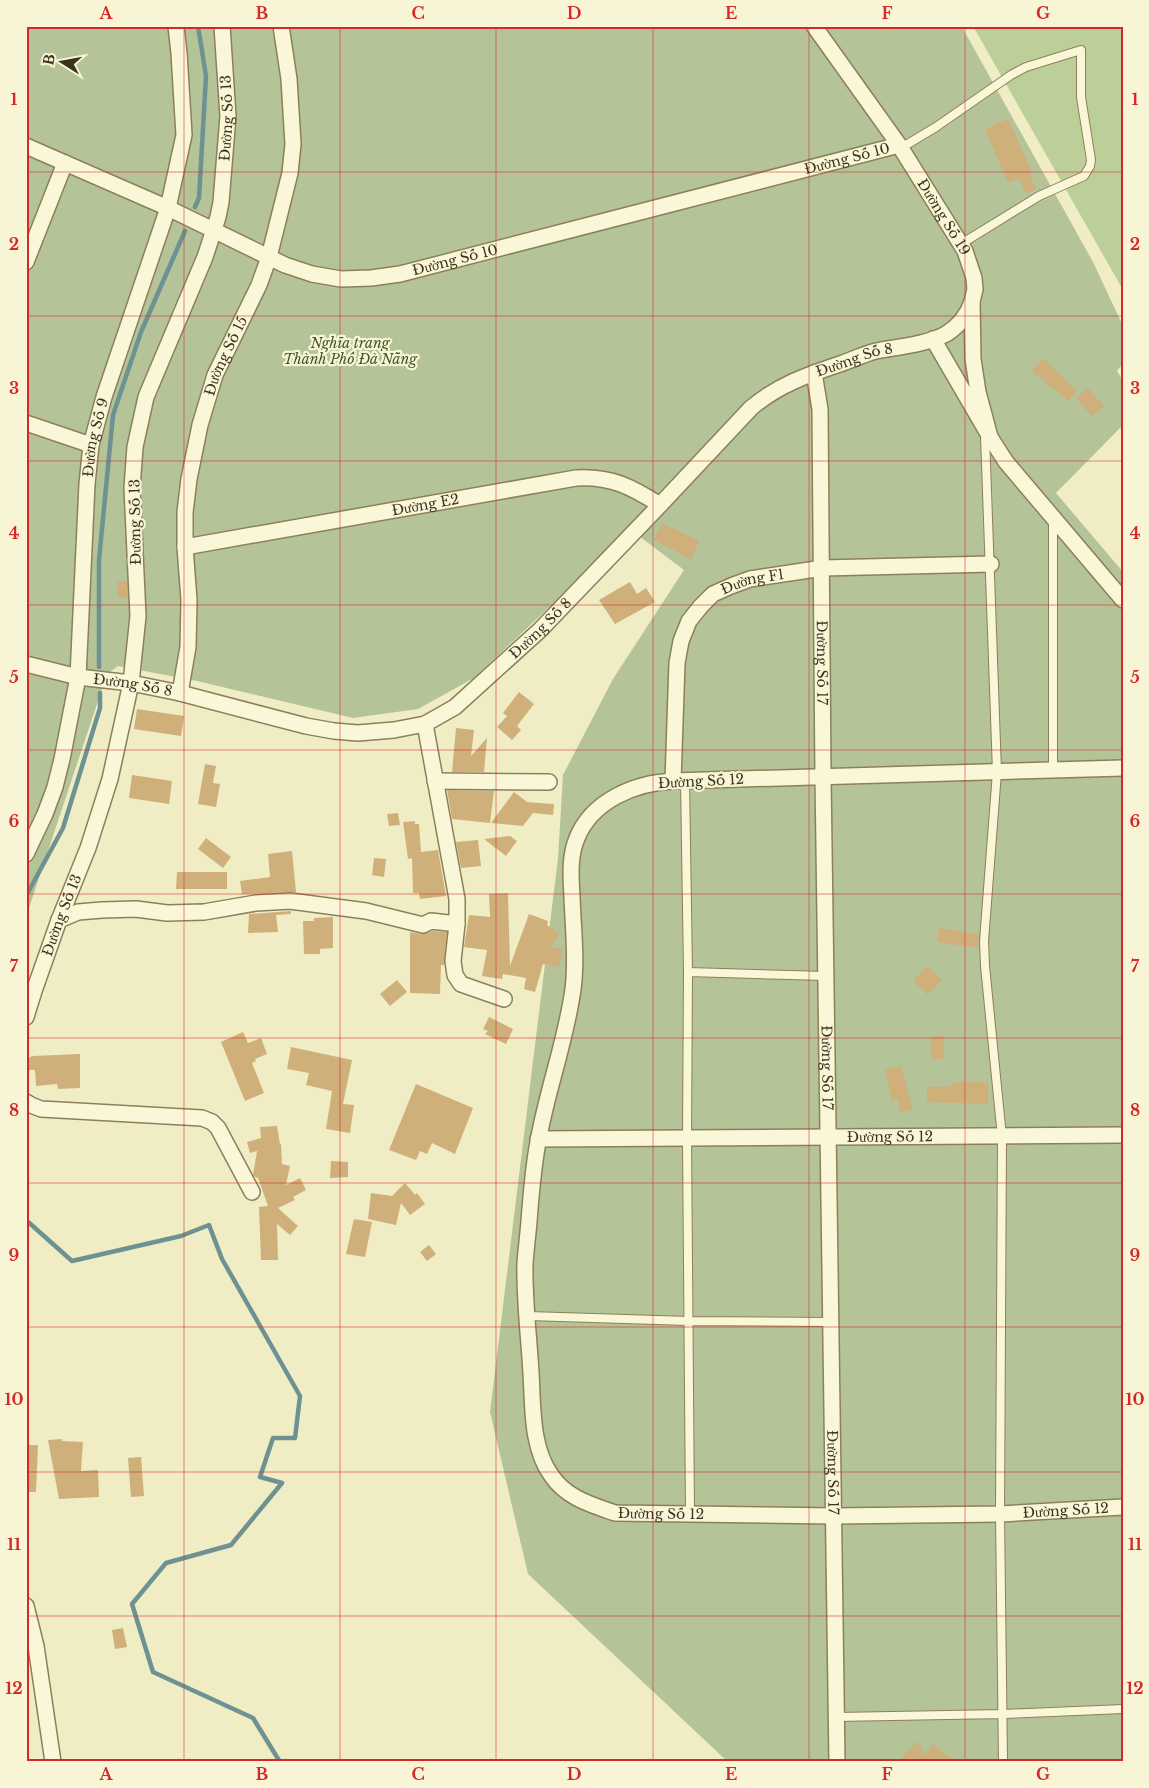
<svg xmlns="http://www.w3.org/2000/svg" width="1149" height="1788" font-family="'Libre Baskerville',serif">
	<style>
		.green { fill: #bccf98 }
		.cemetery { fill: #b4c398 }
		.lines { fill: none; stroke-linecap: round; stroke-linejoin: round }
		.stream { stroke: #6d9291; stroke-width: 4.5 }
		.building { fill: #cfb07a }
		.service-casing { stroke: #8c805a; stroke-width: 10 }
		.minor-casing { stroke: #8c805a; stroke-width: 18 }
		.service { stroke: #faf7d9; stroke-width: 8 }
		.minor { stroke: #faf7d9; stroke-width: 15 }
		.grid { fill: none; stroke: #d62828; stroke-width: 1; stroke-opacity: 0.55 }
		.labels { text-anchor: middle; stroke-width: 4.5; stroke-linejoin: round; paint-order: stroke }
		.street-label { font-size: 14px; fill: #3b331f; stroke: #f7f5d5 }
		.park-label { font-size: 14px; font-style: italic; fill: #405825; stroke: #f7f5d5 }
		.neatline { fill: none; stroke: #d62828; stroke-width: 2 }
		.grid-label { font-size: 16px; text-anchor: middle; font-weight: bold; fill: #d62828 }
	</style>
	<rect width="100%" height="100%" fill="#f0edc5"/>
	<!-- green -->
	<path class="green" d="M973 26H1123V290Z"/>
	<!-- cemetery -->
	<path class="cemetery" d="M26 26 962 27 1093 262 1123 326V363L1117 371 1123 381V425L1056 493 1123 572V1762H728L528 1574 490 1412 558 858 563 775 613 679 684 570 631 530 474 678 418 709 353 718 197 681 118 666 107 674 26 917Z"/>
	<g class="lines">
		<!-- stream -->
		<path class="stream" d="M195 207 199 198 206 76 198 26
			M99 667V560L113 415 141 332 185 231
			M26 896 63 828 100 708V693
			M26 1220 72 1261 181 1236 209 1225 222 1259 300 1396 295 1438H273L260 1477 282 1483 231 1545 166 1563 132 1604 153 1672 253 1718 280 1762"/>
	</g>
	<!-- building -->
	<path class="building" d="M1008 119 1032 172 1029 174 1036 189 1026 194 1019 178 1008 183 985 129Z
		M1043 358 1077 391 1068 401 1032 371Z
		M1088 388 1104 406 1092 416 1076 398Z
		M662 523 699 541 691 559 654 540Z
		M118 581 127 582 128 598 117 597Z
		M630 582 637 594 646 588 655 602 615 624 599 600Z
		M519 692 534 704 517 726 521 730 512 740 497 727 507 716 503 713Z
		M137 709 184 716 181 736 134 729Z
		M456 728 474 730 471 756 487 738 484 772H452Z
		M205 764 216 766 213 783 220 784 216 807 198 804Z
		M132 775 172 781 169 804 129 798Z
		M447 790 494 791 490 823 452 819Z
		M514 792 527 802 554 804 553 815 533 813 523 826 491 823Z
		M398 813 400 825 389 826 387 814Z
		M415 821V824H419L421 852 438 850 446 896 420 899 419 893H413L412 858 408 859 403 822Z
		M510 836 517 841 506 856 484 839Z
		M206 838 231 857 223 868 198 849Z
		M478 840 481 866 461 868 456 842Z
		M292 851 296 892 242 894 240 881 270 877 268 854Z
		M374 858 386 859 384 877 372 875Z
		M177 872H227V889H176Z
		M508 893 510 966 529 914 548 921 547 925 559 934 551 947 563 949 559 967 543 964 535 992 524 989 526 978 503 974 502 979 482 976 487 950 464 947 469 915 490 917 489 894Z
		M291 911V914L276 915 278 932 248 933 249 914Z
		M333 917V948L320 949V954H304L303 921H314V918Z
		M939 928 979 934 978 948 937 942Z
		M433 931 447 932 444 965H441L440 994 410 993V932L421 934Z
		M927 966 942 980 928 995 913 981Z
		M397 980 407 992 390 1006 380 994Z
		M489 1017 513 1029 506 1044 485 1034 488 1031 483 1029Z
		M243 1032 248 1043 261 1038 267 1054 255 1059 256 1061 252 1063 264 1093 245 1101 221 1042Z
		M931 1036H944V1059H931Z
		M291 1047 352 1060 343 1104 354 1105 350 1133 326 1129 332 1091 306 1085 309 1073 287 1069Z
		M80 1054V1088L58 1089 57 1084 36 1086 35 1070H26V1060L32 1056Z
		M901 1066 913 1110 900 1112 898 1099 892 1101 885 1070Z
		M953 1082H988V1104L927 1102V1087L953 1086Z
		M416 1084 473 1108 455 1154 432 1143 427 1154 420 1151 416 1160 389 1150Z
		M277 1126 280 1144H281L282 1164 290 1166 286 1185 300 1178 306 1190 293 1197 295 1200 278 1208 298 1226 290 1235 277 1224 278 1260H261L259 1207 268 1206 258 1178 255 1177 253 1175 257 1151 250 1153 247 1142 261 1138 260 1127Z
		M331 1161 348 1162V1177L330 1178Z
		M405 1183 415 1195 417 1193 425 1204 410 1215 401 1203 396 1225 368 1219 371 1193 392 1196Z
		M354 1219 372 1222 365 1257 346 1254Z
		M429 1245 436 1254 427 1261 420 1252Z
		M62 1439V1441L83 1442 81 1471 98 1470 99 1497 59 1499 48 1440Z
		M26 1445H38L36 1492H26Z
		M141 1457 144 1496 131 1497 128 1458Z
		M123 1628 127 1647 115 1649 112 1630Z
		M918 1741 924 1755 933 1744 956 1762H897Z"/>
	<g class="lines">
		<!-- service casing -->
		<g class="service-casing">
			<path id="service" d="M901 148 936 127 1011 75 1026 67 1081 50V97L1091 160 1090 166 1084 176 1039 196 961 244
				M985 435 997 772 984 941 985 966 1002 1137 1000 1514 1003 1762
				M1053 520V770
				M685 780 688 972 687 1139 690 1514
				M688 972 826 976
				M528 1316 689 1321 832 1322
				M836 1717 1003 1714 1123 1709"/>
		</g>
		<!-- minor casing -->
		<g class="minor-casing">
			<g id="minor">
				<path id="s1" d="M814 26 899 145 965 251 974 278 975 289 972 302 973 359 978 392 990 437"/>
				<path id="s2" d="M26 146 168 208 285 265 312 274 341 279 371 278 400 274 899 145"/>
				<path d="M26 262 65 163"/>
				<path d="M933 339 990 437 1006 462 1123 600"/>
				<path id="s3" d="M814 373 820 409 823 777 837 1762"/>
				<path d="M26 423 91 445"/>
				<path id="s4" d="M185 547 576 478C611 476 632 487 660 505"/>
				<path id="s5" d="M26 664 78 677 131 683 180 693 306 726 334 731 358 733 394 730 425 724 455 707 540 630 660 505 751 408C778 385 807 375 840 364 852 360 864 354 876 351 897 347 928 344 946 334 959 326 967 316 972 302"/>
				<path id="s6" d="M180 693 188 647 189 600 185 547V512L189 479 200 425 215 375 259 285 269 257 290 173 293 144 289 79 281 26"/>
				<path d="M425 724 457 899V924L453 961 455 975 461 984 504 999"/>
				<path id="s7" d="M1123 768 673 781C634 783 592 801 577 838 569 857 571 877 572 897 573 927 577 959 573 989 566 1041 547 1090 538 1142 533 1168 531 1195 529 1221 528 1235 526 1249 525 1263 524 1299 529 1337 531 1373 533 1406 531 1447 551 1475 566 1498 592 1505 615 1513L834 1516 1000 1514 1123 1507"/>
				<path d="M435 781 549 782"/>
				<path id="s8" d="M673 781 677 663 681 641 689 621 701 606 713 594 731 586 750 579 823 568 991 564"/>
				<path id="s9" d="M26 854 45 814 55 787 62 759 78 677 87 484 91 445 104 397 168 208 184 135 179 53 176 26"/>
				<path d="M59 920 78 912 102 910 136 909 167 913 204 912 256 903 290 901 366 911 423 925 431 921 457 924"/>
				<path id="s10" d="M26 1017 34 991 59 920 88 848 110 779 131 683 138 616 132 488 135 447 146 397 205 257 218 217 221 202 228 116 222 26"/>
				<path d="M26 1102 31 1105 41 1109 202 1118 212 1122 218 1128 252 1192"/>
				<path id="s11" d="M538 1139 1123 1135"/>
				<path d="M26 1606 36 1646 53 1762"/>
			</g>
		</g>
		<!-- service -->
		<use href="#service" class="service"/>
		<!-- minor -->
		<use href="#minor" class="minor"/>
	</g>
	<!-- grid -->
	<path class="grid" d="M184 26V1762M340 26V1762M496 26V1762M653 26V1762M809 26V1762M965 26V1762M26 172H1123M26 316H1123M26 461H1123M26 605H1123M26 750H1123M26 894H1123M26 1038H1123M26 1183H1123M26 1327H1123M26 1472H1123M26 1616H1123"/>
	<g class="labels">
		<!-- street labels -->
		<g class="street-label">
			<text dy="5" stroke="none"><textPath href="#s10" startOffset="932">Đường Số 13</textPath></text>
			<text dy="5" stroke="none"><textPath href="#s2" startOffset="864">Đường Số 10</textPath></text>
			<text dy="5" stroke="none"><textPath href="#s1" startOffset="231">Đường Số 19</textPath></text>
			<text dy="5" stroke="none"><textPath href="#s2" startOffset="459">Đường Số 10</textPath></text>
			<text dy="5" stroke="none"><textPath href="#s6" startOffset="344">Đường Số 15</textPath></text>
			<text dy="5" stroke="none"><textPath href="#s5" startOffset="978">Đường Số 8</textPath></text>
			<text dy="5" stroke="none"><textPath href="#s9" startOffset="426">Đường Số 9</textPath></text>
			<text dy="5" stroke="none"><textPath href="#s4" startOffset="244">Đường E2</textPath></text>
			<text transform="translate(135 522) rotate(-91)" y="5">Đường Số 13</text>
			<text dy="5" stroke="none"><textPath href="#s8" startOffset="240">Đường F1</textPath></text>
			<text dy="5" stroke="none"><textPath href="#s5" startOffset="558">Đường Số 8</textPath></text>
			<text dy="5" stroke="none"><textPath href="#s3" startOffset="290">Đường Số 17</textPath></text>
			<text dy="5" stroke="none"><textPath href="#s5" startOffset="109">Đường Số 8</textPath></text>
			<text transform="translate(701 781) rotate(-3)" y="5">Đường Số 12</text>
			<text dy="5" stroke="none"><textPath href="#s10" startOffset="108">Đường Số 13</textPath></text>
			<text dy="5" stroke="none"><textPath href="#s3" startOffset="695">Đường Số 17</textPath></text>
			<text dy="5" stroke="none"><textPath href="#s11" startOffset="352">Đường Số 12</textPath></text>
			<text dy="5" stroke="none"><textPath href="#s3" startOffset="1100">Đường Số 17</textPath></text>
			<text dy="5" stroke="none"><textPath href="#s7" startOffset="1741">Đường Số 12</textPath></text>
			<text dy="5" stroke="none"><textPath href="#s7" startOffset="1336">Đường Số 12</textPath></text>
		</g>
		<!-- park labels -->
		<g class="park-label">
			<text x="350" y="348">Nghĩa trang<tspan x="350" dy="16">Thành Phố Đà Nẵng</tspan></text>
		</g>
	</g>
	<!-- border -->
	<rect width="1149" height="1788" fill="none" stroke="#f7f5d5" stroke-width="55"/>
	<!-- north arrow -->
	<g transform="translate(62 62) rotate(281)" stroke="#f7f5d5" stroke-width="4" paint-order="stroke">
	<path d="M0-4L9 19L0 12L-9 19Z" fill="#3b331f"/>
	<text y="-8" font-size="14" font-weight="bold" text-anchor="middle" fill="#3b331f">B</text>
	</g>
	<rect x="28" y="28" width="1094" height="1732" class="neatline"/>
	<g class="grid-label">
		<text x="106" y="19">A</text>
		<text x="262" y="19">B</text>
		<text x="418" y="19">C</text>
		<text x="574" y="19">D</text>
		<text x="731" y="19">E</text>
		<text x="887" y="19">F</text>
		<text x="1043" y="19">G</text>
		<text x="14" y="105">1</text>
		<text x="1135" y="105">1</text>
		<text x="14" y="250">2</text>
		<text x="1135" y="250">2</text>
		<text x="14" y="394">3</text>
		<text x="1135" y="394">3</text>
		<text x="14" y="539">4</text>
		<text x="1135" y="539">4</text>
		<text x="14" y="683">5</text>
		<text x="1135" y="683">5</text>
		<text x="14" y="827">6</text>
		<text x="1135" y="827">6</text>
		<text x="14" y="972">7</text>
		<text x="1135" y="972">7</text>
		<text x="14" y="1116">8</text>
		<text x="1135" y="1116">8</text>
		<text x="14" y="1261">9</text>
		<text x="1135" y="1261">9</text>
		<text x="14" y="1405">10</text>
		<text x="1135" y="1405">10</text>
		<text x="14" y="1550">11</text>
		<text x="1135" y="1550">11</text>
		<text x="14" y="1694">12</text>
		<text x="1135" y="1694">12</text>
		<text x="106" y="1780">A</text>
		<text x="262" y="1780">B</text>
		<text x="418" y="1780">C</text>
		<text x="574" y="1780">D</text>
		<text x="731" y="1780">E</text>
		<text x="887" y="1780">F</text>
		<text x="1043" y="1780">G</text>
	</g>
</svg>
